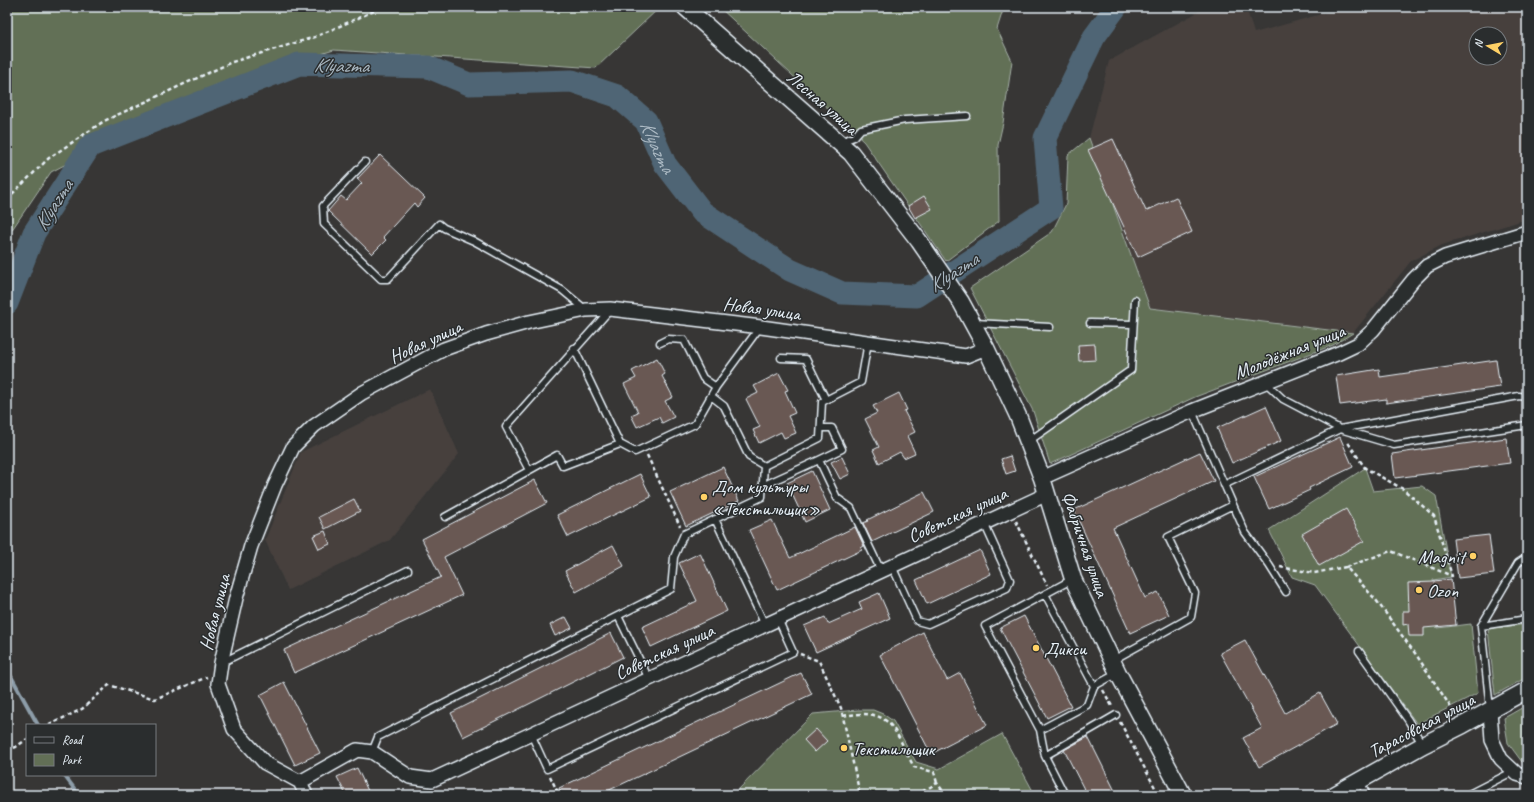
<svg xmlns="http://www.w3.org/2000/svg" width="1534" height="802" font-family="Caveat,sans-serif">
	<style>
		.built { fill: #46403e; fill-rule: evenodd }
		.green { fill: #626f56; stroke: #a5b0a7 }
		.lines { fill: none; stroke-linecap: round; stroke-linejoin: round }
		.stream { stroke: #8d9da9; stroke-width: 4 }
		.river { stroke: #506574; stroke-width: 23 }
		.building { fill: #695852; stroke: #e8f1f8 }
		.service-casing { stroke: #e8f1f8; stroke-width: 9 }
		.minor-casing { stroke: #e8f1f8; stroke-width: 16 }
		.tertiary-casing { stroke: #e8f1f8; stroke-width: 19 }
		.path { stroke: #e8f1f8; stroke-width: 2.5; stroke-dasharray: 4 3; stroke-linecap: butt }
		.service { stroke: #2a2d2e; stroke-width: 6 }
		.minor { stroke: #2a2d2e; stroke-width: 13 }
		.tertiary { stroke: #2a2d2e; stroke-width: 16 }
		.poi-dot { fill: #ffd166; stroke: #2a2d2e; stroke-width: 1.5 }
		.labels { text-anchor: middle; stroke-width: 3; stroke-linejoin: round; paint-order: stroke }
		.street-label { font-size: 19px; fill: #e8f1f8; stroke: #2a2d2e }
		.poi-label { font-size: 19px; fill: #e8f1f8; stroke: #2a2d2e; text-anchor: start }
		.water-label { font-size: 20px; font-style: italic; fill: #abb9c3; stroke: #2a2d2e }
	</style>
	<rect width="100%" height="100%" fill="#373635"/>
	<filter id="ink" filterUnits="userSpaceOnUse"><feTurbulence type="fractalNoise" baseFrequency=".025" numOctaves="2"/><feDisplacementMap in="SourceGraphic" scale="8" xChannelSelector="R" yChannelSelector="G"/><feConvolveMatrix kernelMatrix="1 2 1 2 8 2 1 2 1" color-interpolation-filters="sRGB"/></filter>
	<g filter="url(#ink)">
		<!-- built -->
		<path class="built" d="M1207 7H1246L1254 33 1346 7H1527V219L1442 245 1411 261 1353 333 1150 308 1089 138 1109 61ZM1476 34H1500V58H1476Z
			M430 389 459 454 390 540 288 590 265 540 301 452Z"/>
		<!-- green -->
		<path class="green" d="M7 7H660L596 68 334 50 216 85 51 172 7 237Z
			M719 7H1004L997 29 1012 61 1003 123 998 145 999 221 946 261 864 142Z
			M1089 138 1150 308 1353 333 1333 345 1195 397 1050 464 1033 411 970 288 1052 232 1066 204 1068 155Z
			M1365 468 1373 491 1422 486 1436 496 1451 577 1433 580 1438 628 1471 624 1478 693 1417 724 1315 585 1292 577 1269 530Z
			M1527 624V677L1495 695 1488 629Z
			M1527 705V764L1522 762 1508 743 1504 718Z
			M858 710H873L883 714 893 721 916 762 939 769 1002 734 1033 791 1034 795H733L813 714Z"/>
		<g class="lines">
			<!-- stream -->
			<path class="stream" d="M7 669 38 725
				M64 775 79 795"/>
			<!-- river -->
			<path class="river" id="s1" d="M7 303 34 233 90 146 299 64 428 67 469 84 572 81 617 96 646 121 665 164 702 212 790 270 842 293 917 296 1051 208 1045 138 1094 37 1116 7"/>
		</g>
		<!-- building -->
		<path class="building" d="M1113 139 1146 211 1176 197 1192 232 1138 257 1088 150Z
			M380 155 425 198 417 207 414 203 383 237 386 240 372 254 328 211 341 196 346 200 362 183 357 179Z
			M924 196 932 209 915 218 908 206Z
			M1095 344 1096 360 1079 361 1078 345Z
			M657 358 665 374 662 376 673 397 665 401 674 417 662 423 659 417 637 427 631 415 638 412 624 384 636 378 632 371Z
			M1496 360 1500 387 1386 403V399L1340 405 1336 376 1379 369 1380 377Z
			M779 373 788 390 785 391 795 413 788 416 796 433 784 438 781 432 759 443 753 430 760 427 746 399 758 393 754 386Z
			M899 393 907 410 904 411 915 432 907 436 915 453 904 458 900 452 879 463 873 450 879 447 865 419 877 413 873 406Z
			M1266 406 1281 441 1232 463 1217 428Z
			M1340 437 1353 467 1309 488 1310 490 1269 509 1254 477Z
			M1506 438 1510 463 1395 478 1392 454Z
			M1200 452 1214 481 1113 528 1145 598 1158 592 1169 615 1130 633 1074 510Z
			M1010 456 1015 471 1006 474 1001 459Z
			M842 457 850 474 840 479 831 462Z
			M723 467 739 501 686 526 670 492Z
			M812 471 830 510 805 522 787 483Z
			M640 474 651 497 568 537 557 515Z
			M535 480 547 503 444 557 462 595 294 673 284 650 441 577 422 539Z
			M924 492 934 512 872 542 863 523 868 521 867 520Z
			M354 499 360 511 325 529 319 517Z
			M1346 509 1364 541 1319 566 1302 534Z
			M772 520 790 558 855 527 864 546 861 548 862 550 777 590 749 530Z
			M325 531 330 544 319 549 313 536Z
			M1489 535 1494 574 1458 578 1453 539Z
			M613 545 624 566 576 592 565 571Z
			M980 550 991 574 927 604 916 580Z
			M700 553 727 611 651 647 642 627 697 601 679 563Z
			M1451 579 1456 625 1424 628V636H1409L1408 624 1403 625V611H1409L1408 583 1434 582V581Z
			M879 593 890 618 816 652 804 626 825 617 828 624 862 609 859 602Z
			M1024 616 1071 706 1047 718 1000 628Z
			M566 617 572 628 555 636 550 625Z
			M923 632 947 680 960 673 987 725 931 754 880 655Z
			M611 633 623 657 463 737 451 713Z
			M1245 640 1285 713 1320 693 1337 724 1259 767 1243 738 1262 728 1220 653Z
			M801 673 812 694 599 795H562L559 788Z
			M284 682 320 753 295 765 260 695Z
			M816 729 827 741 815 752 804 740Z
			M1088 737 1117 795H1087L1064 750Z
			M357 768 370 795H346L337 777Z"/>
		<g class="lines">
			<!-- service casing -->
			<g class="service-casing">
				<path id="service" d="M840 142 854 137 861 129 905 120 967 116
					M365 162 323 206 324 224 381 279H388L439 224 444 228 474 241 562 290 585 309
					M975 323 1050 327
					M1090 323 1133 324
					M660 343 668 339 684 340 703 378 716 387
					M574 348 620 444
					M781 358 806 359 826 400
					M1265 382 1283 399 1340 429 1394 445 1527 425
					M711 396 724 406 749 457 764 466
					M1192 411 1245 532 1269 565 1286 592
					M821 428H832L842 449 819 460 837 498 851 508 881 571
					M1029 441 1131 370 1135 300
					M529 470 506 427 609 311
					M1224 485 1340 429 1519 396 1527 397
					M762 486 819 460
					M445 517 557 455 563 466 620 444 635 452 695 424 716 387 760 327
					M715 519 765 625
					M892 566 917 621 928 624 1007 588 1010 580 984 523
					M1073 579 1045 594 1094 686 1118 673
					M1045 594 985 626 1040 730 1087 705 1094 686
					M618 616 649 679
					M1481 626 1518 563 1527 557
					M1359 651 1408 720 1422 744
					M1113 660 1191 617 1195 593 1168 537 1233 505
					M223 662 408 570
					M1490 709 1481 626 1527 619
					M1040 730 1045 756
					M531 734 547 769 793 652 778 619
					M372 752 378 737 671 589 674 557 684 534 762 497 764 466 820 438 822 402 861 382 868 342
					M1360 781 1367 795
					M1065 795 1045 756 1116 715
					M1467 795 1514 771"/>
			</g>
			<!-- minor casing -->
			<g class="minor-casing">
				<path id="minor" d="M1042 478 1192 411 1339 353 1358 344 1373 330 1413 280 1427 266 1445 257 1527 232
					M1490 710 1492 740 1501 759 1517 774 1527 777
					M300 782 357 750 372 752 410 777 432 780 1047 494
					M306 795 300 782 265 763 234 729 218 684 221 663 236 598 251 546 275 485 293 447 314 426 362 393 444 349 486 334 529 322 586 310 610 309 761 327 966 356 986 348"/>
			</g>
			<!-- tertiary casing -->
			<g class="tertiary-casing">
				<path id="tertiary" d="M685 7 851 153 919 241 961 302 986 348 1018 416 1042 478 1073 579 1118 673 1183 795
					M1334 795 1423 745 1463 725 1527 690"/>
			</g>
			<!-- path -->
			<path class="path" d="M7 199 49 158 104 121 232 62 315 37 383 7
				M647 455 680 526
				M1016 521 1047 585
				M1280 567 1314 573 1346 567 1376 600 1417 656 1456 715
				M1346 567 1391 551 1452 576 1434 516 1403 489 1365 468 1347 441
				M800 654 819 661 841 708 860 795
				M1103 690 1113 708
				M843 716C893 707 893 729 914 767L934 772 937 783
				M1120 722 1159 795
				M49 725 82 709 109 685 155 699 207 677
				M7 750 16 747 27 739
				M550 776 559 795
				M917 795 937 783 946 795"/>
			<!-- service -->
			<use href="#service" class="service"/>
			<!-- minor -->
			<use href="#minor" class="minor"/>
			<!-- tertiary -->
			<use href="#tertiary" class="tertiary"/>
		</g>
	</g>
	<!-- markers -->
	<g class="poi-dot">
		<circle cx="704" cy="497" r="4"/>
		<circle cx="1473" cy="556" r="4"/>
		<circle cx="1419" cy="590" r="4"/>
		<circle cx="1036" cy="648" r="4"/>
		<circle cx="844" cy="748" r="4"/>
	</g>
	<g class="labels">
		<!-- street labels -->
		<g class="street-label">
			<text transform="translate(823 102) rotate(41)" y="7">Лесная улица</text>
			<text transform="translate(762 308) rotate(8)" y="7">Новая улица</text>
			<text transform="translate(425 341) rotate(-25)" y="7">Новая улица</text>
			<text transform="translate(1289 351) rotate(-22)" y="7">Молодёжная улица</text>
			<text transform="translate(957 514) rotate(-25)" y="7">Советская улица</text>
			<text transform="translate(1086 544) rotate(71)" y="7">Фабричная улица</text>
			<text transform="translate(214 612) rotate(-76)" y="7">Новая улица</text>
			<text transform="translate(664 651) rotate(-25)" y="7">Советская улица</text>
			<text transform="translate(1421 725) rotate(-28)" y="7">Тарасовская улица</text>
		</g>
		<!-- poi labels -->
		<g class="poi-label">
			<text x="712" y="493">Дом культуры<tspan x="712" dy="22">«Текстильщик»</tspan></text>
			<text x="1465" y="563" text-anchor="end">Magnit</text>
			<text x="1427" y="597">Ozon</text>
			<text x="1044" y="655">Дикси</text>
			<text x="852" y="755">Текстильщик</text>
		</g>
		<!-- water labels -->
		<g class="water-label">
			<text transform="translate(341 65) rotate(1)" y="7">Klyazma</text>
			<text dy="7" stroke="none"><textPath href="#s1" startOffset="793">Klyazma</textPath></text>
			<text transform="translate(53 205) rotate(-58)" y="7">Klyazma</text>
			<text transform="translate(953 272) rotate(-33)" y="7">Klyazma</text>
		</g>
	</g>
	<!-- margin -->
	<rect width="1534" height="802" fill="none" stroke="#2a2d2e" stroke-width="24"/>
	<rect x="12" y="12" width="1510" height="778" fill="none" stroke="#e8f1f8" stroke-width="1.5" filter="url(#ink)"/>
	<!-- legend -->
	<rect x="26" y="724" width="130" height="52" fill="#2a2d2e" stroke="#767b7f"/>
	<rect x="34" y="737" width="20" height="6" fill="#2a2d2e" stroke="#767b7f"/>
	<text x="62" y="744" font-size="12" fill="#e8f1f8">Road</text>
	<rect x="34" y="754" width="20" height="12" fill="#626f56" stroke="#767b7f"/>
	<text x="62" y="764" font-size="12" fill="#e8f1f8">Park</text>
	<!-- north arrow -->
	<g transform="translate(1488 46) rotate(280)"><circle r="19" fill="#2a2d2e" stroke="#767b7f"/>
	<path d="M0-3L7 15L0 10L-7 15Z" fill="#ffd166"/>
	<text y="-6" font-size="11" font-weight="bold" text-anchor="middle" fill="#e8f1f8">N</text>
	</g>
</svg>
